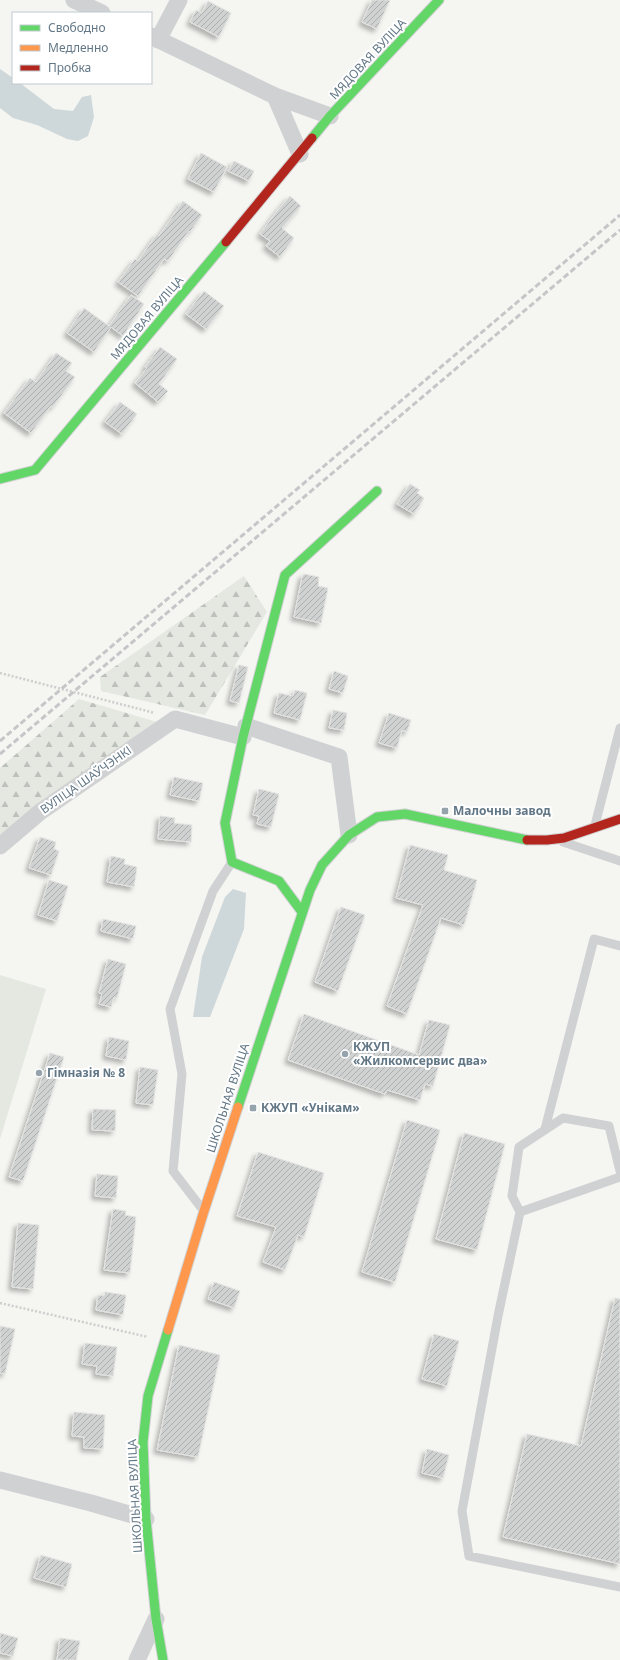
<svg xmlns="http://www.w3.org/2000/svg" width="620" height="1660" font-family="'Noto Sans',sans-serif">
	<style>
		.forest { fill: url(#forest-firs) }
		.pitch { fill: #e4e8e0 }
		.water { fill: #ced8da }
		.building { fill: url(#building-hatch); stroke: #e4e4e2; filter: url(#shadow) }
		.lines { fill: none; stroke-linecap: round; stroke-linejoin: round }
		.fast-casing { stroke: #d0d2d2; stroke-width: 11 }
		.slow-casing { stroke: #d0d2d2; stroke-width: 11 }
		.jam-casing { stroke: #d0d2d2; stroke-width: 11 }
		.path { stroke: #cdcece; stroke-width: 2.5; stroke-dasharray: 2 2; stroke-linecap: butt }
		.lane { stroke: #d0d1d2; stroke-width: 9 }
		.street { stroke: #d0d1d2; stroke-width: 17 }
		.fast { stroke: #63d668; stroke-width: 9 }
		.slow { stroke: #ff974d; stroke-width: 9 }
		.jam { stroke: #b3261e; stroke-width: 9 }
		.rail { stroke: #c5c6c7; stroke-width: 3; stroke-dasharray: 6 3; stroke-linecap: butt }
		.poi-dot { fill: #95a3ac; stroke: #fff; stroke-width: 1.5 }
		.labels { text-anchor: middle; stroke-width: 4; stroke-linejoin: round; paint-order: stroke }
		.street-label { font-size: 12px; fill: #627786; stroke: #fff }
		.poi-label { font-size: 12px; font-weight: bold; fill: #627786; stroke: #fff; text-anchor: start }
	</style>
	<defs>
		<pattern id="forest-firs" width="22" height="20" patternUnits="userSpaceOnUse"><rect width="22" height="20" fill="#e4e8e0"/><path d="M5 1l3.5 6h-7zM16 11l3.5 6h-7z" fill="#bcc1bb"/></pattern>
		<pattern id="building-hatch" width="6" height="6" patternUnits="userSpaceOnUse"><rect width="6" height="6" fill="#d0d2d1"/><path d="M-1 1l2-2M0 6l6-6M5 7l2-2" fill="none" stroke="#acafaf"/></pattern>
		<filter id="shadow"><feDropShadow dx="-3.5" dy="3.5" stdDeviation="2" flood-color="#0004"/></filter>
	</defs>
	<rect width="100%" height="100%" fill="#f5f5f2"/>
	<!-- forest -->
	<path class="forest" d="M244 576 267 612 205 715 101 691 100 677Z
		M79 699 157 722 0 837V768Z"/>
	<!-- pitch -->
	<path class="pitch" d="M0 975 46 989 0 1139Z"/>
	<!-- water -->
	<path class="water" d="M0 69 13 78V83H20L54 109 73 111 82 97 91 95 94 117 88 136 78 141 67 139 37 125 13 118 0 108Z
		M233 889 246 893 244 929 210 1017H193L202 957 225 897Z"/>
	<!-- building -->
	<path class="building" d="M372 0H390L377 29 362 22Z
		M208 1 231 13 219 37 190 22 196 10 202 13Z
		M201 153 227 167 214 192 188 179Z
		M234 161 254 171 249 181 228 171Z
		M290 196 301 206 282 228 294 238 280 257 266 246 270 241 260 234 277 211Z
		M183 201 202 215 190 232 189 231 168 261 164 259 138 296 118 282 135 259 138 261 157 234 159 236Z
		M204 291 224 306 206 329 186 314Z
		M131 295 144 304 123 336 111 327 94 352 67 333 84 308 109 326Z
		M160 347 177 359 159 384 168 391 158 402 135 383 147 368 145 367Z
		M56 353 72 363 66 371 75 377 53 407 51 406 31 433 4 413 30 378 36 382Z
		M120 402 137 414 122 434 105 422Z
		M410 484 420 490 417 493 424 498 414 514 397 504Z
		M304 574 319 577 318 586 328 588 321 623 294 617 302 577Z
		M239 665 248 667 239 703 230 701Z
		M334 671 348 676 343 693 329 689Z
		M295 690 307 693 300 720 274 713 279 693 293 696Z
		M333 710 347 713 344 730 329 728Z
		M389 713 411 720 407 732 402 730 397 748 379 743Z
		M174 777 203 783 199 801 170 795Z
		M259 789 279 794 271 827 257 824 259 816 253 815Z
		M160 816 175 818 174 823 192 825 191 842 158 839Z
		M40 837 56 842 54 849 59 851 51 875 29 868Z
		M410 845 448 855 444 870 477 880 464 925 441 918 407 1014 387 1006 423 905 396 898Z
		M111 856 125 859 124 864 137 867 134 887 107 882Z
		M49 880 68 886 57 921 38 915Z
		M341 907 365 915 338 991 315 982Z
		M103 919 136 926 133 939 101 931Z
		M108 959 126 964 117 998 114 997 111 1007 99 1004 102 994 99 993Z
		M304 1014 419 1055 429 1020 450 1025 433 1086 425 1084 420 1100 387 1090 385 1094 288 1060Z
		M109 1037 129 1041 126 1060 106 1056Z
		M50 1053 64 1057 23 1181 9 1177Z
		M140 1067 158 1070 153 1105 136 1103Z
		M93 1109 116 1110 115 1131 92 1130Z
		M407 1120 440 1130 395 1282 362 1272Z
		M464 1133 505 1144 477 1250 436 1239Z
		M258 1152 324 1173 304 1237 298 1235 285 1270 263 1262 276 1227 237 1216Z
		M97 1174 118 1176 116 1198 95 1196Z
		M113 1209 126 1211 125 1215 136 1217 130 1273 104 1270Z
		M18 1223 39 1225 33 1289 12 1287Z
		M214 1282 240 1291 234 1308 208 1299Z
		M105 1292 126 1295 123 1315 96 1310 98 1295 104 1296Z
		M615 1298 620 1299V1564L503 1537 527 1434 581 1446Z
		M0 1326 15 1329 5 1374 0 1373Z
		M434 1334 459 1341 447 1386 422 1379Z
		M85 1343 117 1347 113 1376 96 1374 97 1366 82 1364Z
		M179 1345 220 1355 198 1457 157 1450Z
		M74 1412 105 1415 103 1449 84 1448V1437L72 1436Z
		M427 1449 449 1455 443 1478 422 1473Z
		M41 1555 72 1564 66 1587 34 1578Z
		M0 1633 18 1638 13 1656 0 1653Z
		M60 1638 80 1641 76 1660H57Z"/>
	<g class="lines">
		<!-- fast casing -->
		<g class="fast-casing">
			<path id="fast" d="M312 138 330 116 439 0
				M0 479 35 470 226 242
				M302 912 279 881 232 862 225 823 243 737 285 575 377 491
				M238 1107 310 890 322 865 349 835 377 817 405 814 527 840
				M163 1660 156 1619 146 1519 143 1442 148 1396 168 1330"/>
		</g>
		<!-- slow casing -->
		<g class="slow-casing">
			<path id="slow" d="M168 1330 204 1211 238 1107"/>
		</g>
		<!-- jam casing -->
		<g class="jam-casing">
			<path id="jam" d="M226 242 312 138
				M527 840H547L564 838 620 819"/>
		</g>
		<!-- path -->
		<path class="path" d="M0 673 155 713
			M0 1303 148 1337"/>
		<!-- lane -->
		<path class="lane" d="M595 825 620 728
			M563 842 620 861
			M545 1129 594 939 620 946
			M620 1171 609 1126 563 1118 519 1147 512 1196 520 1212 498 1316 462 1511 469 1556 620 1587
			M203 1210 173 1171 182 1074 170 1009 213 891 232 862
			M520 1212 620 1177"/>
		<!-- street -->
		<path class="street" d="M74 0 102 13
			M151 36 275 96 330 116
			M158 40 179 0
			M275 96 300 154
			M246 726 339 757 349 835
			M0 846 40 812 175 719 243 737
			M0 1480 91 1503 146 1519
			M137 1660 156 1619"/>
		<!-- fast -->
		<use href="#fast" class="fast"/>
		<!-- slow -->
		<use href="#slow" class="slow"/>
		<!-- jam -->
		<use href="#jam" class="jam"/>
		<!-- rail -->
		<path class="rail" d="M0 741 620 215
			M0 754 620 230"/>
	</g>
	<!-- markers -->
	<g class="poi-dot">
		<rect x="441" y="807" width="8" height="8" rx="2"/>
		<circle cx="345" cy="1054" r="4"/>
		<circle cx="39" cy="1073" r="4"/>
		<rect x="249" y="1104" width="8" height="8" rx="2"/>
	</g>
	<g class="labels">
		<!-- street labels -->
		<g class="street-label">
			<text transform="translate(368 59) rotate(-47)" y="4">МЯДОВАЯ ВУЛІЦА</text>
			<text transform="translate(147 318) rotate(-50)" y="4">МЯДОВАЯ ВУЛІЦА</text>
			<text transform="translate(86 780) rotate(-35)" y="4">ВУЛІЦА ШАЎЧЭНКІ</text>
			<text transform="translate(228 1098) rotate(-72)" y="4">ШКОЛЬНАЯ ВУЛІЦА</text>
			<text transform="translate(135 1496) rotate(-93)" y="4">ШКОЛЬНАЯ ВУЛІЦА</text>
		</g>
		<!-- poi labels -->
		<g class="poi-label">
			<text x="453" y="815">Малочны завод</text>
			<text x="353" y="1051">КЖУП<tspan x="353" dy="14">«Жилкомсервис два»</tspan></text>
			<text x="47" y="1077">Гімназія № 8</text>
			<text x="261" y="1112">КЖУП «Унікам»</text>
		</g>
	</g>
	<!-- legend -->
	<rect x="12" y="12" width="140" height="72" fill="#ffffff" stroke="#c0c9cf"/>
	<rect x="20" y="25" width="20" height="6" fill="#63d668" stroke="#c0c9cf"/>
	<text x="48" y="32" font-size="12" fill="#627786">Свободно</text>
	<rect x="20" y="45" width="20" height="6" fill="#ff974d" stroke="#c0c9cf"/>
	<text x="48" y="52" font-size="12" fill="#627786">Медленно</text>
	<rect x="20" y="65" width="20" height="6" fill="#b3261e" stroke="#c0c9cf"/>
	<text x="48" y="72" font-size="12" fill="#627786">Пробка</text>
</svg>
